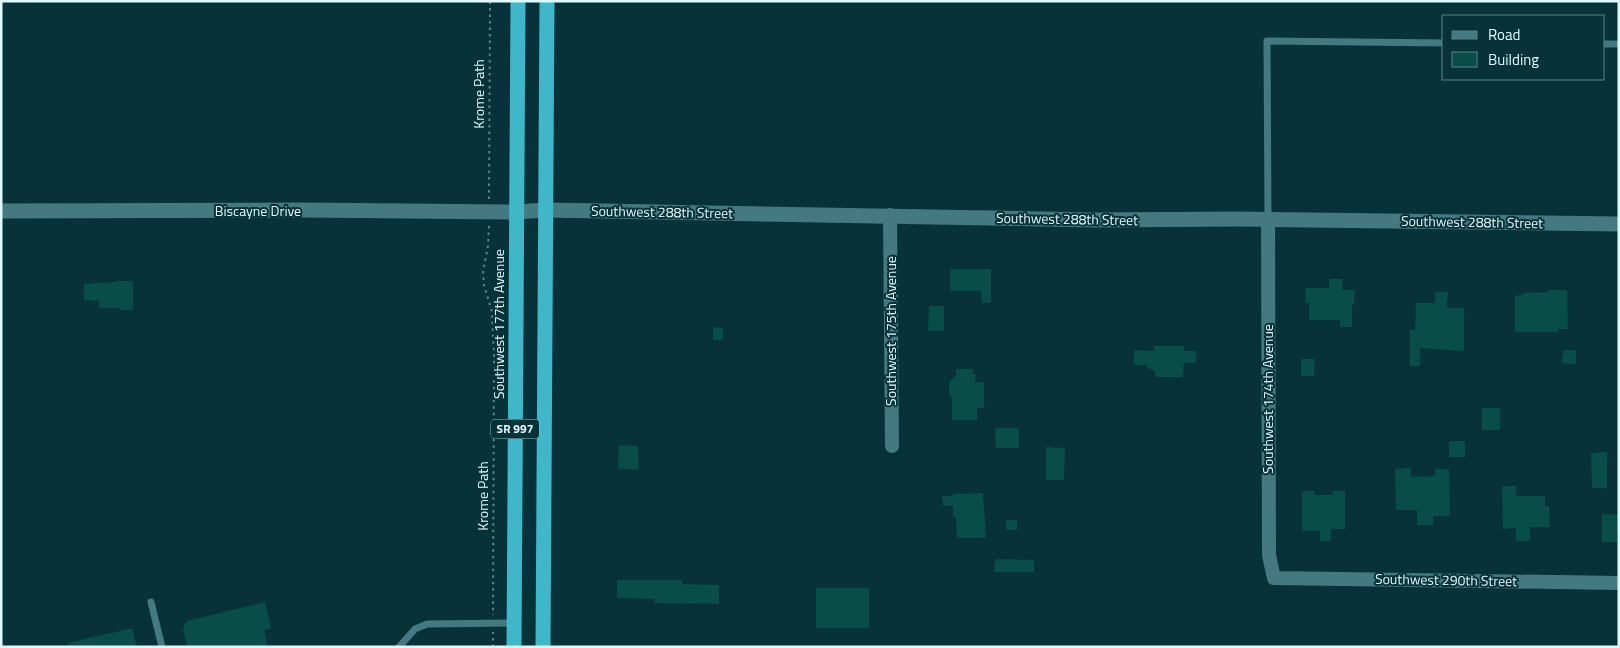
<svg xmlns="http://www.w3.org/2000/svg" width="1620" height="648" font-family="'Titillium Web',sans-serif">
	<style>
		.building { fill: #094d4a }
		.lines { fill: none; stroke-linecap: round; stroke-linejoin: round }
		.path { stroke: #5e8389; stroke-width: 2; stroke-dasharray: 2.5 4; stroke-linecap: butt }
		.lane { stroke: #447982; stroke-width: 7 }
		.street { stroke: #447982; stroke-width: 14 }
		.secondary { stroke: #447982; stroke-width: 15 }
		.highway { stroke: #40b6c9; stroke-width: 15 }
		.labels { text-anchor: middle; stroke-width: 4; stroke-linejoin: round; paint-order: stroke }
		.shield { fill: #073239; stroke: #9ebec4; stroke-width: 1 }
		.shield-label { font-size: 12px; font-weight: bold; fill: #dffaff }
		.street-label { font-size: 14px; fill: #dffaff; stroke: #073239 }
	</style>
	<rect width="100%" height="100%" fill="#073239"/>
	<!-- building -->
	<path class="building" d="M950 269H991V303H982L981 291H950Z
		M1329 279H1342V290H1355L1354 304H1352V327H1340V320H1309V303H1305L1306 288H1329Z
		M115 281H133V310H120V308H99V301L84 300V284L115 282Z
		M1549 290H1567L1568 329H1558V332H1515V296L1523 295V293L1549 292Z
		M1435 292H1448L1447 308H1464V351L1420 348V366H1410V330H1415L1416 303H1435Z
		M929 306H944V331H928Z
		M713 327 723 328V340H713Z
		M1154 346H1184V351H1196V363H1184L1183 377H1155V371L1147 368V365H1134V350L1154 351Z
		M1563 350H1576V364L1562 363Z
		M1301 359H1315L1314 376H1301Z
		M956 369H973V374H976L975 382H984V408H977V420H952V397L949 396V383L956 375Z
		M1482 408H1500V430H1482Z
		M995 428H1019V448H996Z
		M1449 441H1465V457H1449Z
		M619 445 638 446V470L618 469Z
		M1046 447 1065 448 1064 480H1046Z
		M1607 452V488H1592L1591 453Z
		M1411 468V477L1435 476V469H1449L1450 516H1433V525H1417V510H1396L1395 469Z
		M1502 486H1516V496H1545V506H1549L1550 527H1530V541H1516V528L1503 529Z
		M1302 491H1314V495H1333V491H1345V529H1331V541H1320V531H1302Z
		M983 493 986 538H957L956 517H953V506H943L942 496H953L952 494Z
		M1602 514 1619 515V532H1617V542H1602Z
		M1006 520H1017V530H1006Z
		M995 559 1034 560V572H994Z
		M617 580H682V584L719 585V604L654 603V599L617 598Z
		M816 588H869V628H816Z
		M265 602 271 628 264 630 268 647H187L183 629 184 625 187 621Z
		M132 628 137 647H69L68 643Z"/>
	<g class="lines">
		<!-- path -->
		<path class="path" d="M489 199 490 1
			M489 226 488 246 483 272 484 285 492 312 494 356 493 615
			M493 647V632"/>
		<!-- lane -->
		<path class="lane" d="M1604 44H1619
			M1268 219 1267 41 1444 43
			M151 602 162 647
			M399 647 415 629 427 624 514 623"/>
		<!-- street -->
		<path class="street" d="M890 215 892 446
			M1268 220 1269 555 1274 578 1619 583"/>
		<!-- secondary -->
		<path class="secondary" d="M1 211 302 210 516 212 546 210 1094 220 1238 219 1619 224"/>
		<!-- highway -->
		<path class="highway" d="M514 647 518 1
			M543 647 547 1"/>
	</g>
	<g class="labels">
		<!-- shield labels -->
		<rect class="shield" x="491" y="419.5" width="48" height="19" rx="4"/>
		<g class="shield-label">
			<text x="515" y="433">SR 997</text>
		</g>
		<!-- street labels -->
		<g class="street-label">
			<text transform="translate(479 94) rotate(-90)" y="5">Krome Path</text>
			<text x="258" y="216">Biscayne Drive</text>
			<text transform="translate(662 212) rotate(1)" y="5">Southwest 288th Street</text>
			<text transform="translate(1067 219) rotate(1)" y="5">Southwest 288th Street</text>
			<text transform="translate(1472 222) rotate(1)" y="5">Southwest 288th Street</text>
			<text transform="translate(499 324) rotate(-90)" y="5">Southwest 177th Avenue</text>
			<text transform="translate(891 331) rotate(-90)" y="5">Southwest 175th Avenue</text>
			<text transform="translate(1268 399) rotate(-90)" y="5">Southwest 174th Avenue</text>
			<text transform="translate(483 496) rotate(-90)" y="5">Krome Path</text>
			<text transform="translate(1446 580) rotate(1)" y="5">Southwest 290th Street</text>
		</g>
	</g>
	<!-- border -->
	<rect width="1620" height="648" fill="none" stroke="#dffaff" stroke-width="5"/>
	<!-- legend -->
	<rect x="1442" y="15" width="162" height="65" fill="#073239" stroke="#5d8288"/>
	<rect x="1452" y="31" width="25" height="8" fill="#447982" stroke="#5d8288"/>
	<text x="1488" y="40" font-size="15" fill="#dffaff">Road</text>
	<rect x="1452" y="52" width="25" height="15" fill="#094d4a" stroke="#5d8288"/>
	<text x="1488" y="65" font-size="15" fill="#dffaff">Building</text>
</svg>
